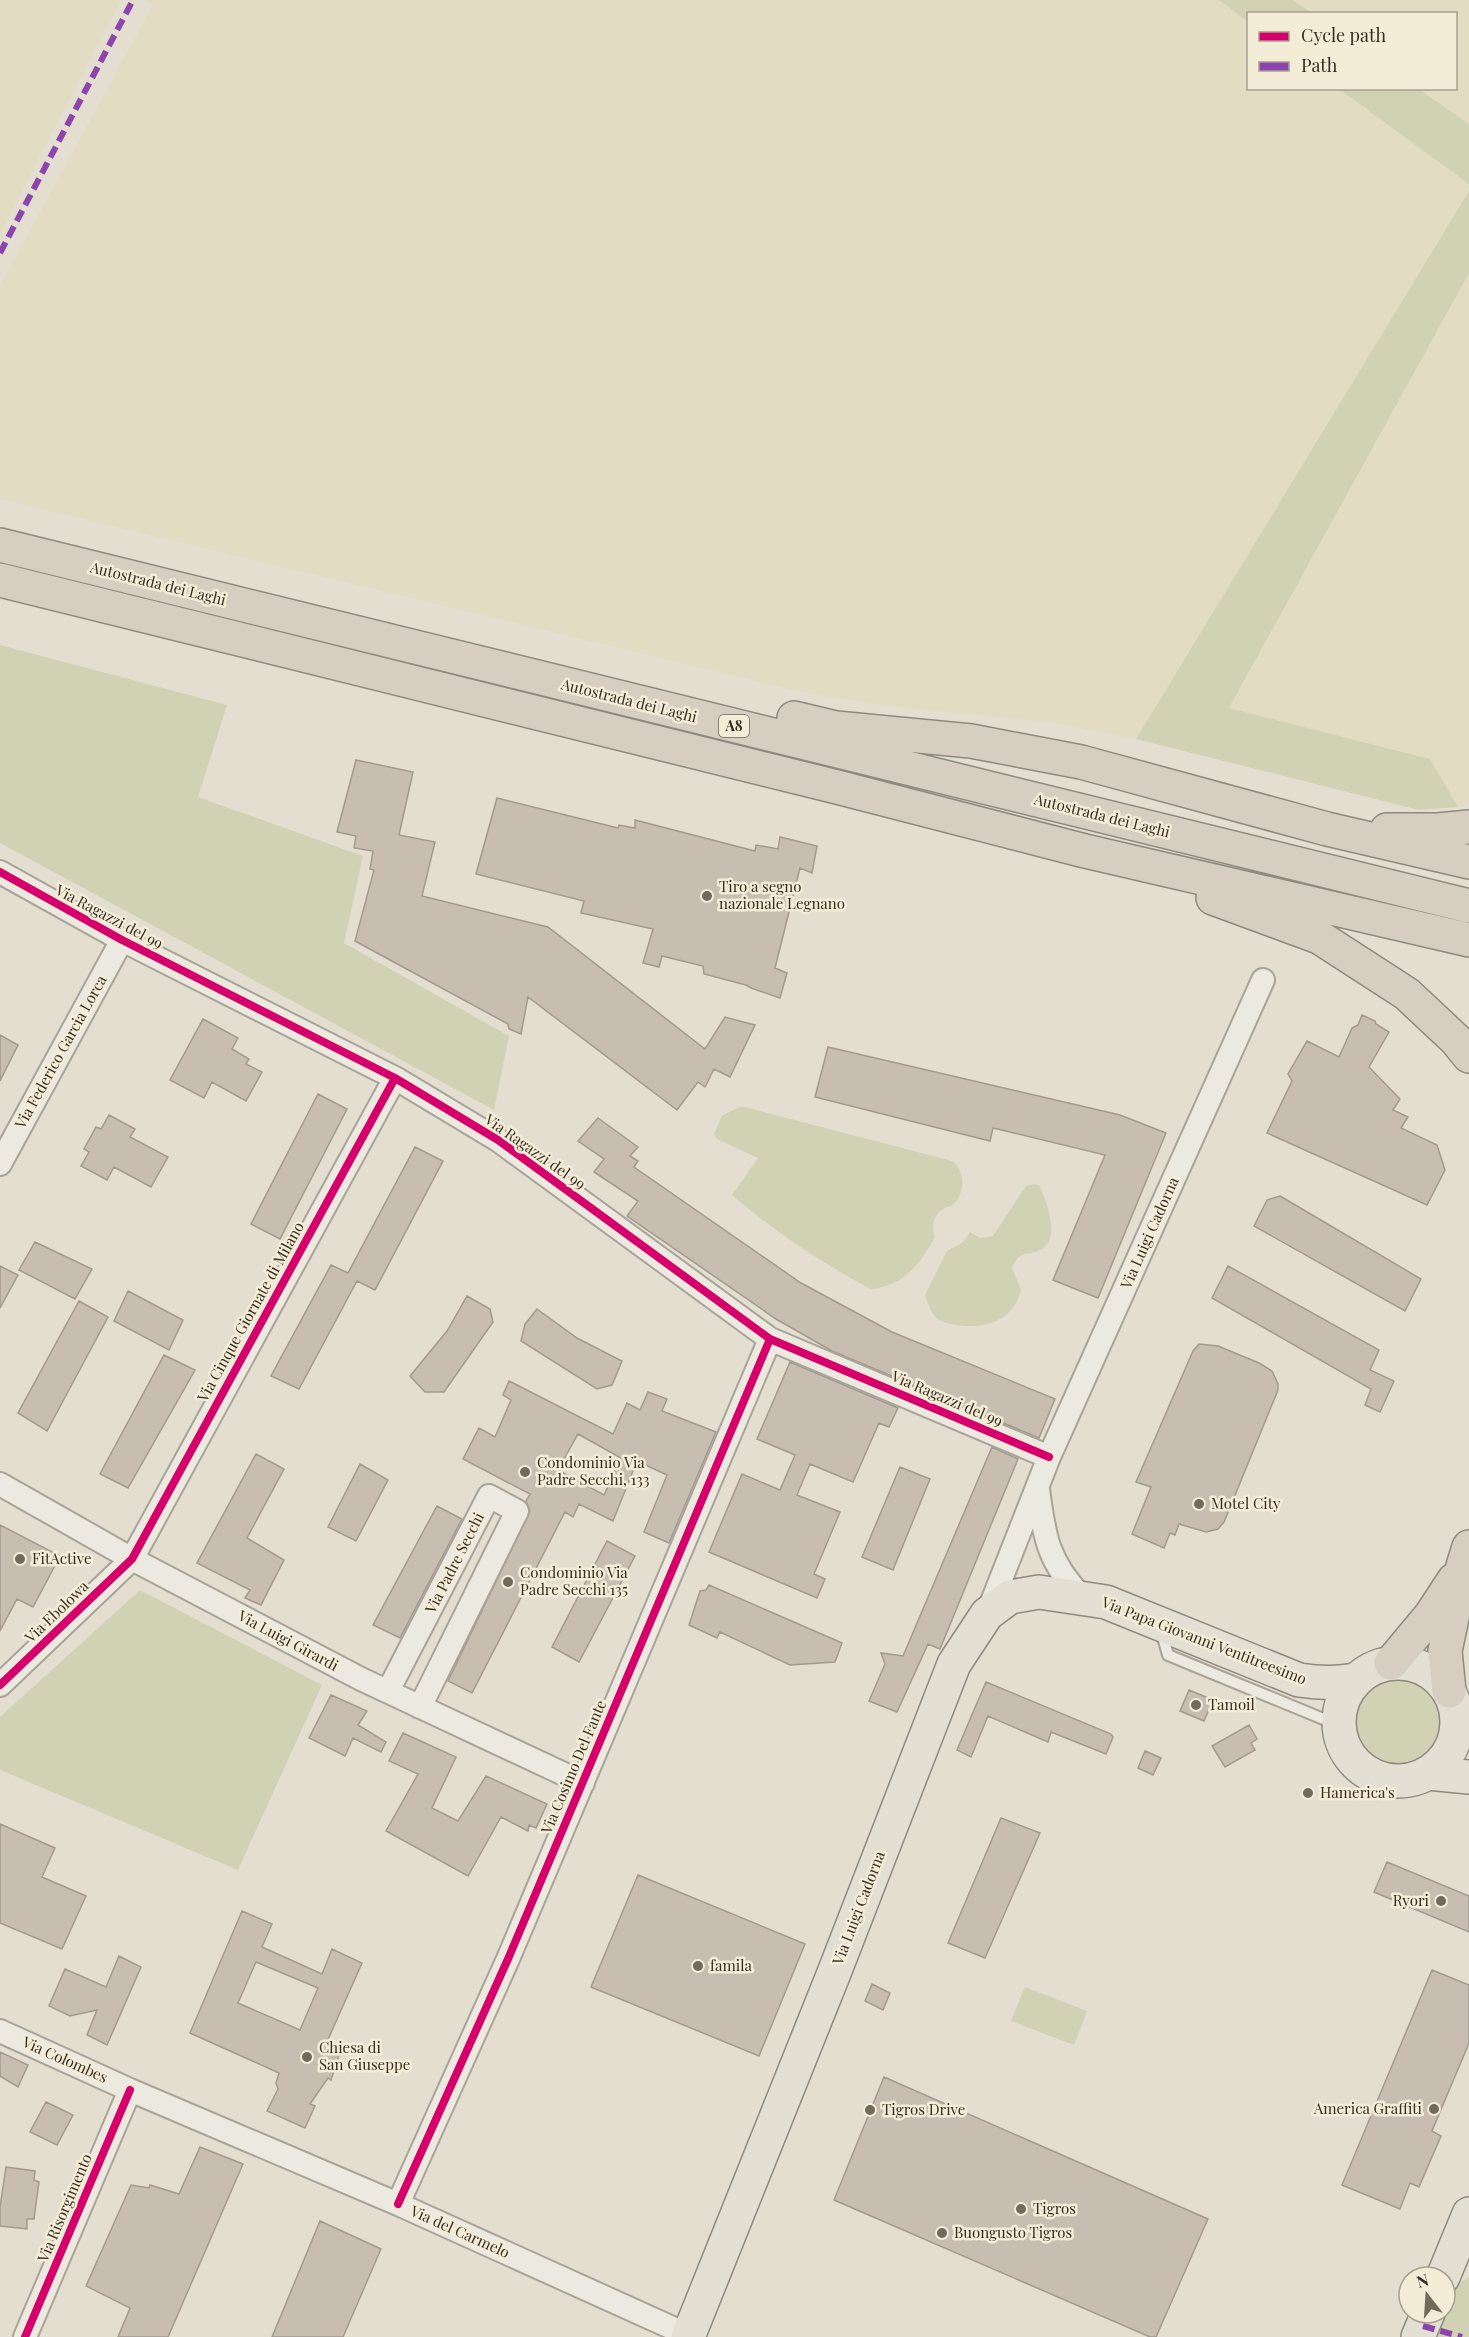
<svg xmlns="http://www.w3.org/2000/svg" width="1469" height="2337" font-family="'Playfair Display',serif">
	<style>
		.farmland { fill: #e1dcc2 }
		.green { fill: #d1d2b4 }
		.building { fill: #c7bdb1; stroke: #a39a8f; stroke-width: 1.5; fill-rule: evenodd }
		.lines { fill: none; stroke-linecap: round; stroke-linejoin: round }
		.lane-casing { stroke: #a9a398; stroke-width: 14 }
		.street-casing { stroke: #a9a398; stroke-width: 26 }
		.primary-casing { stroke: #8e897f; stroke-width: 36 }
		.highway-casing { stroke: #8e897f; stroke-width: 36 }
		.lane { stroke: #ece9e1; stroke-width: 10 }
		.street { stroke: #ece9e1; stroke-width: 22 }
		.primary { stroke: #e3dfd3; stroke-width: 33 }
		.highway { stroke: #d6cfc1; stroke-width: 33 }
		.quiet { stroke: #8e44ad; stroke-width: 6; stroke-dasharray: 12 6; stroke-linecap: butt }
		.cycleway-casing { stroke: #f3ecd7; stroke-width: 11 }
		.cycleway { stroke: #d6006c; stroke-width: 8 }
		.poi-dot { fill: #736a5e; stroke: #f3ecd7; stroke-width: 2 }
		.labels { text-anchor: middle; stroke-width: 5; stroke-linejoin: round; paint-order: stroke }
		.shield { fill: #f3ecd7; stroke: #6f6658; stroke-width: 1.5 }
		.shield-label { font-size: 14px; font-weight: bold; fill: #372c21 }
		.street-label { font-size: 15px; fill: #372c21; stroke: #f3ecd7 }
		.poi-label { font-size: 15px; fill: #372c21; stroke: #f3ecd7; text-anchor: start }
	</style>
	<rect width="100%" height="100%" fill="#e3ded0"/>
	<!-- farmland -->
	<path class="farmland" d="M0 0H121L0 233Z
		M147 0H1219L1248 22V88L1339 89 1469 184V191L1136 739 1049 722 887 706 806 693 0 499V286L153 5Z
		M1293 0H1469V124L1419 89 1456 88V14L1312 13Z
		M1469 273V804L1458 807 1430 759 1229 709Z"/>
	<!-- green -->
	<path class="green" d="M1219 0H1293L1312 13 1248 14V22Z
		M1339 89H1419L1469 124V184Z
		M1469 191V273L1229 708 1430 759 1458 807 1419 810 1136 739Z
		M0 645 227 705 198 797 363 856 344 943 509 1036 494 1110 0 843Z
		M739 1107H745L952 1161C966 1171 965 1192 954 1204 951 1207 949 1206 945 1208 933 1214 931 1226 935 1237 920 1264 904 1286 871 1289 821 1263 775 1232 732 1195L758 1158 717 1139 714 1134 722 1116Z
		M1032 1184 1039 1185C1046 1199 1061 1238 1042 1249 1029 1257 1020 1248 1012 1268L1021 1290C1014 1320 985 1330 957 1325 951 1324 944 1323 939 1320 931 1314 928 1304 925 1295L947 1251 963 1242 970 1232 980 1238 993 1236 1026 1186Z
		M140 1590 322 1685 238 1870 0 1770V1717Z
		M1354 1723a44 44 0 1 1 88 0a44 44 0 1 1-88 0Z
		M1025 1987 1087 2011 1074 2045 1011 2021Z
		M1469 2277V2337H1437L1458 2283Z"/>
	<!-- building -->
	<path class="building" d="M356 760 413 772 399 835 435 842 422 896 548 927 705 1049 725 1017 755 1025 730 1077 714 1069 705 1087 698 1082 677 1110 528 997 521 1034 509 1029 508 1024 355 941 374 870 370 869 373 851 354 848 356 836 337 832Z
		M497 798 618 828 619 825 635 828V820L755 851 756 845 778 849 780 837 817 846 812 873 800 868 775 968 787 973 780 998 751 988 746 985 704 974 703 966 662 956 659 967 643 963 653 929 581 913 584 901 476 874Z
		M1362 1015 1375 1021 1376 1024 1389 1032 1369 1067 1400 1099 1393 1110 1408 1117 1401 1128 1437 1145 1445 1170 1427 1205 1267 1133 1292 1081 1288 1074 1307 1041 1339 1057 1352 1028 1358 1025Z
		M203 1019 238 1038 232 1049 249 1059 246 1064 262 1072 246 1101 212 1082 204 1098 170 1080Z
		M0 1035 18 1045 0 1081Z
		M828 1047 1120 1115 1166 1133 1098 1298 1053 1280 1105 1155 993 1128 990 1141 815 1097Z
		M318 1094 347 1109 280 1239 251 1224Z
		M109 1115 135 1129 130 1137 168 1157 151 1187 114 1167 107 1180 81 1166 89 1152 84 1149 96 1127 101 1129Z
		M598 1118 638 1147 630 1156 638 1161 634 1167 801 1283 892 1332 1055 1399 1039 1438 832 1351 776 1319 627 1216 638 1201 594 1172 604 1159 578 1141Z
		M415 1147 443 1161 375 1290 357 1281 299 1389 271 1376 331 1265 348 1273Z
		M1280 1196 1421 1279 1405 1311 1254 1226 1267 1200Z
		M35 1242 92 1269 75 1299 19 1270Z
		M0 1266 18 1275 0 1308Z
		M1228 1266 1379 1350 1370 1370 1394 1381 1380 1412 1365 1405 1371 1389 1212 1298Z
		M128 1291 183 1320 169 1350 114 1321Z
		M467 1296 490 1309 493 1322 444 1392H425L410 1376 447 1331Z
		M79 1301 108 1317 47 1431 18 1413Z
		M537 1309 577 1338 622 1361 612 1385 597 1389 521 1341 525 1324Z
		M1199 1344 1218 1346 1259 1363 1272 1371 1278 1384V1390L1224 1522 1218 1529 1206 1532 1179 1524 1175 1535 1170 1533 1164 1548 1132 1534 1151 1487 1136 1482 1193 1351Z
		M164 1355 195 1370 128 1488 100 1474Z
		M790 1362 898 1408 889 1427 879 1423 853 1482 810 1464 797 1495 840 1512 814 1574 825 1579 817 1598 709 1552 742 1474 780 1490 795 1455 757 1439Z
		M509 1381 613 1434 627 1403 640 1410 648 1392 667 1399 662 1411 716 1432 669 1543 644 1532 667 1475 637 1461 613 1521 579 1504 573 1517 565 1512 472 1693 448 1681 530 1511 526 1501 530 1494 463 1459 479 1428 495 1437 511 1400 503 1395ZM578 1434 621 1458 604 1495 558 1470Z
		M992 1447 1018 1459 940 1649 928 1644 897 1712 869 1701 885 1664 881 1653 903 1656Z
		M256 1454 284 1469 247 1538 284 1560 261 1605 245 1598 250 1590 197 1563Z
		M360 1464 388 1480 356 1541 328 1527Z
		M900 1467 930 1479 893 1570 862 1557Z
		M437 1506 462 1519 400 1638 373 1625Z
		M0 1525 60 1556 33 1607 17 1599 0 1631Z
		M607 1541 635 1556 579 1662 552 1647Z
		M709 1585 842 1643 835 1662 790 1665 720 1632 717 1638 689 1625 700 1591 706 1590Z
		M986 1682 1111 1734 1113 1737 1106 1754 1051 1732 1048 1742 988 1716 971 1757 957 1750Z
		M1189 1690 1213 1700 1204 1721 1180 1711Z
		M331 1695 367 1711 358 1725 386 1742 381 1752 353 1738 345 1756 309 1738Z
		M1249 1725 1257 1739 1251 1743 1255 1750 1225 1767 1212 1746Z
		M403 1733 456 1757 432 1808 458 1821 486 1776 547 1804 536 1828 529 1825 528 1831 501 1817 468 1876 386 1831 418 1774 389 1761Z
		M1145 1751 1161 1758 1153 1775 1138 1768Z
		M1001 1818 1040 1833 985 1958 948 1943Z
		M0 1824 55 1848 42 1877 86 1896 62 1949 0 1923Z
		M1387 1862 1469 1896V1932L1374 1892Z
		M638 1875 805 1944 759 2056 591 1987Z
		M242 1911 272 1924 262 1947 322 1974 332 1949 362 1963 326 2044 341 2049 331 2080 328 2078 310 2104 315 2106 305 2128 267 2111 278 2089 276 2083 279 2073 190 2033ZM256 1962 318 1988 300 2030 238 2003Z
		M119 1956 141 1967 107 2045 87 2035 97 2010 70 2016 49 2006 65 1969 106 1987Z
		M1432 1970 1469 1985V2043L1432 2131 1441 2136 1419 2187 1410 2183 1400 2209 1342 2185Z
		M872 1984 890 1993 883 2010 865 2001Z
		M0 2052 28 2065 18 2087 0 2076Z
		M884 2077 1208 2219 1156 2337H1150L834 2200Z
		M46 2102 73 2115 57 2145 30 2132Z
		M200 2147 243 2164 168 2337H118L130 2308 86 2286 131 2185 149 2188 150 2185 179 2194Z
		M6 2167 35 2171 34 2180 39 2182 34 2219H27V2229L0 2226V2207Z
		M320 2221 381 2249 343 2337H272Z"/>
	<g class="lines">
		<!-- lane casing -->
		<g class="lane-casing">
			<path id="lane" d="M1161 1630 1168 1655 1338 1725"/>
		</g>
		<!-- street casing -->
		<g class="street-casing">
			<path id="street" d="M0 872 122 940 395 1078 498 1140 770 1339 1049 1457
				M0 1164 122 940
				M0 1484 132 1559 361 1679 583 1783
				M1038 1489C1044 1536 1048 1563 1083 1598
				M988 1612 1049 1457 1263 980
				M0 1685 132 1559 395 1078
				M388 1691 489 1496 517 1511 420 1707
				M0 2031 130 2090 398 2204 688 2335
				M398 2204 508 1959 770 1339
				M25 2337 130 2090"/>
		</g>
		<!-- primary casing -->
		<g class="primary-casing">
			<path id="primary" d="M1339 1722a59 59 0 1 1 118 0a59 59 0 1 1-118 0Z
				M1428 1773 1469 1777
				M1443 2277 1469 2214
				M688 2337 834 1973 954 1664 987 1614 1010 1597 1039 1592 1106 1602 1299 1680C1319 1683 1336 1684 1356 1680
				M1418 2337 1428 2313"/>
		</g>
		<!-- highway casing -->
		<g class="highway-casing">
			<path id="highway" d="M0 545 1469 906
				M0 580 837 787 1085 851 1469 940
				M794 718 836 728 971 741 1081 762 1327 829 1469 862
				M1387 830H1438L1469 827
				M1213 898 1319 937 1407 994 1456 1040 1469 1056
				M1391 1663 1431 1615 1454 1580
				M1449 1691 1445 1651 1463 1566 1469 1547"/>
		</g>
		<!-- lane -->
		<use href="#lane" class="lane"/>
		<!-- street -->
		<use href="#street" class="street"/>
		<!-- primary -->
		<use href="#primary" class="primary"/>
		<!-- highway -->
		<use href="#highway" class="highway"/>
		<!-- quiet -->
		<path class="quiet" d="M0 253 133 0
			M1423 2326 1462 2337"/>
		<!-- cycleway casing -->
		<g class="cycleway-casing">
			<path id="cycleway" d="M0 872 122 940 395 1078 498 1140 770 1339 1049 1457
				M0 1685 132 1559 395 1078
				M398 2204 508 1959 770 1339
				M25 2337 130 2090"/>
		</g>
		<!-- cycleway -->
		<use href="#cycleway" class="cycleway"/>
	</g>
	<!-- markers -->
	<g class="poi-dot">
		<circle cx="707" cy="896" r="6"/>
		<circle cx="525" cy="1472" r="6"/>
		<circle cx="1199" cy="1504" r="6"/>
		<circle cx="20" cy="1559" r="6"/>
		<circle cx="508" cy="1582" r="6"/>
		<circle cx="1196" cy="1705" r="6"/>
		<circle cx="1308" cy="1793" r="6"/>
		<circle cx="1441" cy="1901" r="6"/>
		<circle cx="698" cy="1966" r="6"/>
		<circle cx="307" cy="2057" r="6"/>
		<circle cx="1434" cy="2109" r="6"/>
		<circle cx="870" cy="2110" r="6"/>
		<circle cx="1021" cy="2209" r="6"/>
		<circle cx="942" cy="2233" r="6"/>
	</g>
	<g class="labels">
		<!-- shield labels -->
		<rect class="shield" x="719" y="715" width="30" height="22" rx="4.5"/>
		<g class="shield-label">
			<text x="734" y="731">A8</text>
		</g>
		<!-- street labels -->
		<g class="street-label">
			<text transform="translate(158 584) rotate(14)" y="5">Autostrada dei Laghi</text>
			<text transform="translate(629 701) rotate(14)" y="5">Autostrada dei Laghi</text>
			<text transform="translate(1102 816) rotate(14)" y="5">Autostrada dei Laghi</text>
			<text transform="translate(109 917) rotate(28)" y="5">Via Ragazzi del 99</text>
			<text transform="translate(61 1052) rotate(-61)" y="5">Via Federico Garcia Lorca</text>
			<text transform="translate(535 1152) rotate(35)" y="5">Via Ragazzi del 99</text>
			<text transform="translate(1150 1233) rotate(-66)" y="5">Via Luigi Cadorna</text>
			<text transform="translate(251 1312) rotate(-61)" y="5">Via Cinque Giornate di Milano</text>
			<text transform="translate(947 1399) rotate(23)" y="5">Via Ragazzi del 99</text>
			<text transform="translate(455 1563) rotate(-63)" y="5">Via Padre Secchi</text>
			<text transform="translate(57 1612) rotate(-44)" y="5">Via Ebolowa</text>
			<text transform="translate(288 1641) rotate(28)" y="5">Via Luigi Girardi</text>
			<text transform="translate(1204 1641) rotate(21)" y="5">Via Papa Giovanni Ventitreesimo</text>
			<text transform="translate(574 1767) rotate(-67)" y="5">Via Cosimo Del Fante</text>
			<text transform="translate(859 1908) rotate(-69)" y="5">Via Luigi Cadorna</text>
			<text transform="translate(65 2060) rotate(24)" y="5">Via Colombes</text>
			<text transform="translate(65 2208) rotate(-67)" y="5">Via Risorgimento</text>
			<text transform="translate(460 2232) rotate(24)" y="5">Via del Carmelo</text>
		</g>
		<!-- poi labels -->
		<g class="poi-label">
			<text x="719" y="892">Tiro a segno<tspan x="719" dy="17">nazionale Legnano</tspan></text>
			<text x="537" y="1468">Condominio Via<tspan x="537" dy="17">Padre Secchi, 133</tspan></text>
			<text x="1211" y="1509">Motel City</text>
			<text x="32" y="1564">FitActive</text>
			<text x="520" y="1578">Condominio Via<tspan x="520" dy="17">Padre Secchi 135</tspan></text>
			<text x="1208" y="1710">Tamoil</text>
			<text x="1320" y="1798">Hamerica's</text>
			<text x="1429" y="1906" text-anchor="end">Ryori</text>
			<text x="710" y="1971">famila</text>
			<text x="319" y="2053">Chiesa di<tspan x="319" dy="17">San Giuseppe</tspan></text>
			<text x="1422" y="2114" text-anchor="end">America Graffiti</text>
			<text x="882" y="2115">Tigros Drive</text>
			<text x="1033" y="2214">Tigros</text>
			<text x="954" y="2238">Buongusto Tigros</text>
		</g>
	</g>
	<!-- legend -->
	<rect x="1247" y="12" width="210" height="78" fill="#f3ecd7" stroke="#a89f8e" stroke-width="1.5"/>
	<rect x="1259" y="32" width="30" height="9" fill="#d6006c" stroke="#a89f8e" stroke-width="1.5"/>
	<text x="1301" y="42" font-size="18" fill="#372c21">Cycle path</text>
	<rect x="1259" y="62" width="30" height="9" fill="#8e44ad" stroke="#a89f8e" stroke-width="1.5"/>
	<text x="1301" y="72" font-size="18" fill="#372c21">Path</text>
	<!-- north arrow -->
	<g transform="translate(1427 2295) rotate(343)"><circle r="28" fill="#f3ecd7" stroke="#a89f8e" stroke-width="1.5"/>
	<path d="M0-4.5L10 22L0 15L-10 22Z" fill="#736a5e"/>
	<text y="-9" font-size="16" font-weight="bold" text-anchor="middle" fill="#372c21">N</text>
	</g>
</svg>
